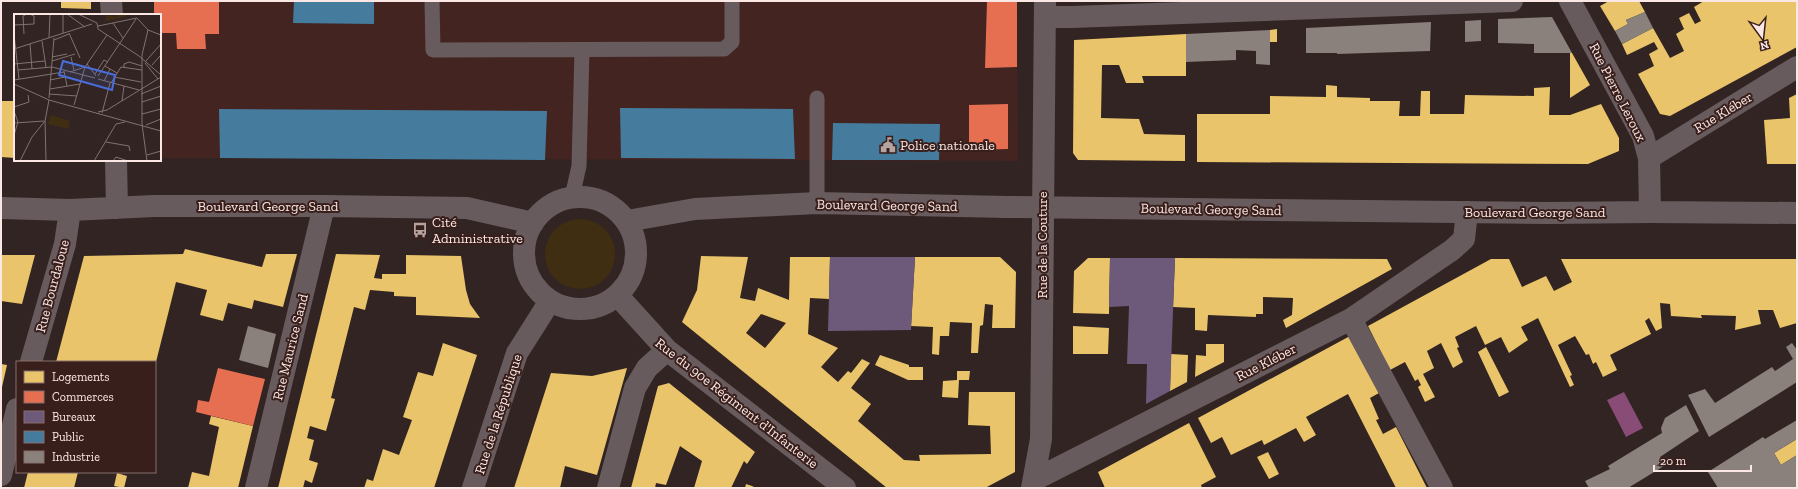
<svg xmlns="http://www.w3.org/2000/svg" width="1798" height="489" font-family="'Zilla Slab',serif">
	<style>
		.built { fill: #432420 }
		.green { fill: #402e12 }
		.water { fill: #884c77 }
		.homes { fill: #e9c46a; fill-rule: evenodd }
		.shops { fill: #e76f51 }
		.offices { fill: #6d597a }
		.public { fill: #457b9d }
		.industry { fill: #8a817c }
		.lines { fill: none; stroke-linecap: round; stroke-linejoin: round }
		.service { stroke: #685b5e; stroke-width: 15 }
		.minor { stroke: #685b5e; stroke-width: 22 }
		.labels { text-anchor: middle; stroke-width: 4; stroke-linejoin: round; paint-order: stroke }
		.street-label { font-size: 14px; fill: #fbe8e5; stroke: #391f1b }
		.poi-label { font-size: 14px; fill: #fbe8e5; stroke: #391f1b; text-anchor: start }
		.inset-road { fill: none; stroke: #827270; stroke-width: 1 }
		.view { fill: #496ddb; fill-opacity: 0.15; stroke: #496ddb; stroke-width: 2 }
		.inset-edge { fill: none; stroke: #fbe8e5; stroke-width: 2 }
	</style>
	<rect width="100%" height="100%" fill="#322422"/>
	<!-- built -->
	<path class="built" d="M154 1H1017L1018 161 160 158V15H154Z"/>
	<!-- green -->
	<path class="green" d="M545 254a35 35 0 1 1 70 0a35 35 0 1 1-70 0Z"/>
	<!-- water -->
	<path class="water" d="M1624 392 1643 428 1626 437 1607 400Z"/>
	<!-- homes -->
	<path class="homes" d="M61 1H91V9L61 8Z
		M1609 1H1639L1645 12 1626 20 1628 24 1615 31 1600 6Z
		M1704 1H1797V47L1670 116 1660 114 1638 74 1654 66 1649 54 1658 49 1654 42 1627 55 1622 44 1653 28 1670 58 1684 51 1676 34 1684 29 1679 18 1689 13 1695 24 1701 21 1694 7Z
		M1277 29V42H1270V30Z
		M1186 34V76H1142L1144 83H1126L1119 65H1102L1101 118 1139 119 1144 134 1185 135V161L1078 160 1073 153 1074 40Z
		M1570 52 1572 53 1590 85 1570 98Z
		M1326 85 1337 86V97L1370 98V101H1400L1399 116H1420L1421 91H1430V114H1464L1465 95 1534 96V88L1550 87 1549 115H1570L1601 104 1619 138V151L1588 164 1197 162V114H1270V96L1326 97Z
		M1797 94V164H1767L1764 120 1790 118 1789 98Z
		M1 101H15V158L1 157Z
		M185 249 262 267 266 254H297L283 307 254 300 252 309 228 303 223 321 200 315 207 290 176 282 156 362H56L84 256 183 254Z
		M336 254 380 255 374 278 382 279V274H406V255L461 256 466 290 470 304 480 318 416 315V297L394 296V292L370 290 365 310 354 307 331 398 335 399 326 431 310 426 307 438 314 440 309 460 318 463 312 483 305 480 303 488H278Z
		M1 255H35L22 304 1 301Z
		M701 256 748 257 740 298 755 301 758 288 789 300 790 257H830L829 299 810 298 808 334 838 348 821 367 838 382 848 371 851 373 862 359 870 363 851 388 871 404 858 421 904 460 920 461 919 455 991 454 990 426 968 425 969 392H1015V472L985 488H887L682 322 697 290ZM761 314 786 323 765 348 746 333Z
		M915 257H1000L1016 272 1015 328H992L993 305 985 304 983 325 980 326 978 353H971L972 323 950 322 949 336H940L939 355 932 354 933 327 911 326Z
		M1088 258H1110L1109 314 1073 313 1074 271Z
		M1175 258 1387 259 1392 269 1286 328 1283 320 1292 315 1293 298 1263 297V314H1256V317L1208 315 1207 331 1195 330V308L1173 307Z
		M1491 259H1509L1522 287 1546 276 1554 291 1572 282 1561 259H1797V323L1780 328 1773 310H1758L1761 324 1735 330 1736 316 1701 315 1702 318 1671 316 1670 304 1660 303 1662 328 1656 331 1649 318 1645 321 1651 334 1610 355 1617 370 1603 377 1596 362 1593 364 1589 354 1586 355 1575 336 1558 345 1572 375 1570 376 1574 385 1570 387 1538 318 1521 327 1528 340 1509 353 1501 337 1485 345 1476 326 1455 337 1459 347 1457 348 1463 362 1453 368 1441 343 1427 351 1434 368 1423 374 1435 397 1425 402 1418 387 1421 385 1418 379 1415 381 1405 362 1390 370 1368 326Z
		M1073 326 1109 328 1108 354H1073Z
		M1350 336 1379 393 1370 398 1379 419 1376 420 1383 434 1396 427 1427 488H1396L1348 394 1306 417 1316 435 1304 442 1296 428 1264 445 1262 440 1231 455 1222 437 1211 443 1198 418Z
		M443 343 477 355 434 488H364L367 479 373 481 383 449 399 455 412 420 403 417 418 372 433 376Z
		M1206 344H1224V362L1195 377 1196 355 1206 356Z
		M1486 347 1509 392 1499 397 1478 352Z
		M1171 354 1188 355 1187 382 1170 391Z
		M880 355 909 365V367H923V380H908L875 365Z
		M1 364 7 365 2 387H1Z
		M627 368 597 475 565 466 560 488H514L551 373 592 376Z
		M957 371H970L969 380H959L958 398 942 397 943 381 957 380Z
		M669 383 755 452 747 464 744 461 731 488H705L703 487 702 488H694L702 461 680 446 666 485 656 483 655 488H631L658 386Z
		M211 416 253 426 238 488H188L192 472 209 476 219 427 209 424Z
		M1189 423 1216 477 1201 485 1202 488H1105L1098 472Z
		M1797 439V455L1781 465 1774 453Z
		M1268 452 1279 474 1269 479 1257 457Z
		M28 472H78L74 488H24Z
		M117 473 127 476 124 488 114 486Z
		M746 484 752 486 756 488H745Z"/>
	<!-- shops -->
	<path class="shops" d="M154 1H219V34H205L206 49H177L176 33H160V15H154Z
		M987 1H1017V67L985 68Z
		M1008 104V149L969 150V105Z
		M218 368 265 379 253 426 196 412 198 400 209 402Z"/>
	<!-- offices -->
	<path class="offices" d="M830 257H915L911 330 828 331Z
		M1110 258H1175L1170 391 1146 404 1147 364H1127L1129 306 1109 307Z"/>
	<!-- public -->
	<path class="public" d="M294 1H374V24L293 23Z
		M620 108 793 109 795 159 621 158Z
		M219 109 547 111 545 160 220 158Z
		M833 123 940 124 939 160H832Z"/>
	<!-- industry -->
	<path class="industry" d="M1645 12 1653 28 1622 44 1615 31 1628 24 1626 20Z
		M1552 17 1572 53H1534V44L1498 43V19Z
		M1481 20V41L1465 42V21Z
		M1431 22 1430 51 1337 54V53H1306V28Z
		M1270 30V65L1256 64V51L1236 50V60L1186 62V34Z
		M248 326 276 334 268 368 239 360Z
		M1792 343 1797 350V382L1709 437 1688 395 1705 389 1715 403 1772 367 1775 371 1793 359 1786 347Z
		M1686 405 1699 431 1660 457 1664 466 1628 488H1589L1585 481 1610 469 1608 466 1662 433 1661 428 1665 418Z
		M1797 420V439L1774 453 1781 465 1797 455V488H1718L1708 472 1763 437 1765 439Z"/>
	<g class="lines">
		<!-- service -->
		<path class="service" d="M432 1 433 50 724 49 732 42V1
			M817 98V203
			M572 197 579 166 582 50"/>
		<!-- minor -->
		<path class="minor" d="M111 1 112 15
			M1570 1 1643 136 1649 158 1650 212
			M1045 17H1072L1512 1
			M1649 158 1797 67
			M116 160 117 208
			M524 253a56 56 0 1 1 112 0a56 56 0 1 1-112 0Z
			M1 208 70 210 154 206H324L467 208 533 223
			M627 221 695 209 817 203 1007 207 1547 213 1650 212 1797 213
			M618 296 667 350 845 488
			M1351 319 1442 488
			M31 362 65 244 70 210
			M1 475 17 409
			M1034 480 1351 319 1452 250 1464 239 1467 212
			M256 488 324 206
			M473 488 517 353 550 301
			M608 488 635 388 647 368 667 350
			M1032 488 1041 439 1045 1"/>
	</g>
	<!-- icons -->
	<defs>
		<g id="civic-bare" transform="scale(1.2)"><path d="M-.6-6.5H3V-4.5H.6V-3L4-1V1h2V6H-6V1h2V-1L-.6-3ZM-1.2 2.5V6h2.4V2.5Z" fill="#b5a3a1" stroke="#391f1b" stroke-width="2.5" paint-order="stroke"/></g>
		<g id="bus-bare" transform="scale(1.2)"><path d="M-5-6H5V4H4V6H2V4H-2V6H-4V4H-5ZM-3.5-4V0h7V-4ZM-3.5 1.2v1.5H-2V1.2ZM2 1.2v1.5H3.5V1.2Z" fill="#b5a3a1" stroke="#391f1b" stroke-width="2.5" paint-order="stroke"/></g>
	</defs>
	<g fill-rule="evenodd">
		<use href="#civic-bare" x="888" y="145"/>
		<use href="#bus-bare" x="420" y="230"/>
	</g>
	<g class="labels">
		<!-- street labels -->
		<g class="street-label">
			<text transform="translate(1618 92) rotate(63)" y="5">Rue Pierre Leroux</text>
			<text transform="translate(1723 112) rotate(-31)" y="5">Rue Kléber</text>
			<text transform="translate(887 205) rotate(1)" y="5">Boulevard George Sand</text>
			<text x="268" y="211">Boulevard George Sand</text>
			<text transform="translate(1211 209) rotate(1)" y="5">Boulevard George Sand</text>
			<text x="1535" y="217">Boulevard George Sand</text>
			<text transform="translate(1042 245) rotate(-90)" y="5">Rue de la Couture</text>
			<text transform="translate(52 286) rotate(-75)" y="5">Rue Bourdaloue</text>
			<text transform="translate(290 347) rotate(-76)" y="5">Rue Maurice Sand</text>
			<text transform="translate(1266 362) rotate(-27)" y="5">Rue Kléber</text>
			<text transform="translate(737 403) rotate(38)" y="5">Rue du 90e Régiment d'Infanterie</text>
			<text transform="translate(498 414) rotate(-72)" y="5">Rue de la République</text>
		</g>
		<!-- poi labels -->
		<g class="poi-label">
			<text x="900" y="150">Police nationale</text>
			<text x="432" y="227">Cité<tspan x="432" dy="16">Administrative</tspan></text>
		</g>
	</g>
	<!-- overview -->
	<g transform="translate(14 14)">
		<rect width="147" height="147" fill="#322422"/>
		<path d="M104 0H113V2L88 8 92 6V1L102 3ZM37 101 56 107 54 115 34 110Z" fill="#402e12"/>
		<path class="inset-road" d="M49 0V19M53 0 71 13M64 0 83 9 84 15 125 42 147 61M123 4 134 16 147 21M99 9 109 24M0 11 20 10V2L16 0M84 12 123 4M55 19 66 44M0 20 5 65M10 20 9 2 13 0M35 24 36 0M40 26 55 20M28 27 32 53M106 29 122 5M16 30 18 55M0 35 78 10M38 43 53 40M57 43 60 56M38 47 61 40M131 48 147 30M131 49 144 65M0 50 31 47M73 50 82 62M138 51 146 42M91 52 103 59M110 54V50L115 48 128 52M4 56 38 53 81 64M50 57 53 72M56 58 71 53M81 60 90 46 94 48M84 62 106 29M100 63 127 68M84 65 125 76M0 66 50 58M36 66 51 63 67 67M90 67 96 55M97 69 107 53 128 56M0 70 35 86 147 117M36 75 66 70M35 80 63 82M127 80 147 72M35 84 40 24M108 87 110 72M128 88 147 82M60 91 71 53 93 21M0 93 15 88 14 81M0 97 4 108 0 121M84 98 93 96 147 63M88 99 96 69M128 100 147 95M31 107 32 147M0 109 30 107M128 110V41L134 16M128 110 133 147M132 111 147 105M92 128 115 132 116 137M133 141 147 137M6 147 18 123 31 107 35 86M80 147 102 110 111 108M99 147 102 143 114 147"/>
		<path class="view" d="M49 47 101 61 98 76 45 61Z"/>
		<rect width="147" height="147" class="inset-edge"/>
	</g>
	<!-- border -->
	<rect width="1798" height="489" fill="none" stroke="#fbe8e5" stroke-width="4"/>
	<!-- legend -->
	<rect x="16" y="361" width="140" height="112" fill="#391f1b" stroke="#876f6c"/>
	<rect x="24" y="371" width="20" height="12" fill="#e9c46a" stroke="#876f6c"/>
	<text x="52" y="381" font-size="12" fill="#fbe8e5">Logements</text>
	<rect x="24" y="391" width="20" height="12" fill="#e76f51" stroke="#876f6c"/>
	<text x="52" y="401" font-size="12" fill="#fbe8e5">Commerces</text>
	<rect x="24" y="411" width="20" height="12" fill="#6d597a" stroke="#876f6c"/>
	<text x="52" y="421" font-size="12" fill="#fbe8e5">Bureaux</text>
	<rect x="24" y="431" width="20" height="12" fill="#457b9d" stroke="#876f6c"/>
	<text x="52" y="441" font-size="12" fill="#fbe8e5">Public</text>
	<rect x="24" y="451" width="20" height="12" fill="#8a817c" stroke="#876f6c"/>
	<text x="52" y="461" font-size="12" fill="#fbe8e5">Industrie</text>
	<!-- north arrow -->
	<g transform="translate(1762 36) rotate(165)" stroke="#391f1b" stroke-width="3" paint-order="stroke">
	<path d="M0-3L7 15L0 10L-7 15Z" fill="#fbe8e5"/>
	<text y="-6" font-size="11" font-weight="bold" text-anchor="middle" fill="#fbe8e5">N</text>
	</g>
	<!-- scale -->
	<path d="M1654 465v6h97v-6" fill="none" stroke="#fbe8e5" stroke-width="2"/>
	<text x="1660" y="465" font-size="12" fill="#fbe8e5" stroke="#391f1b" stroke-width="3" paint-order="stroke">20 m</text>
</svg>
